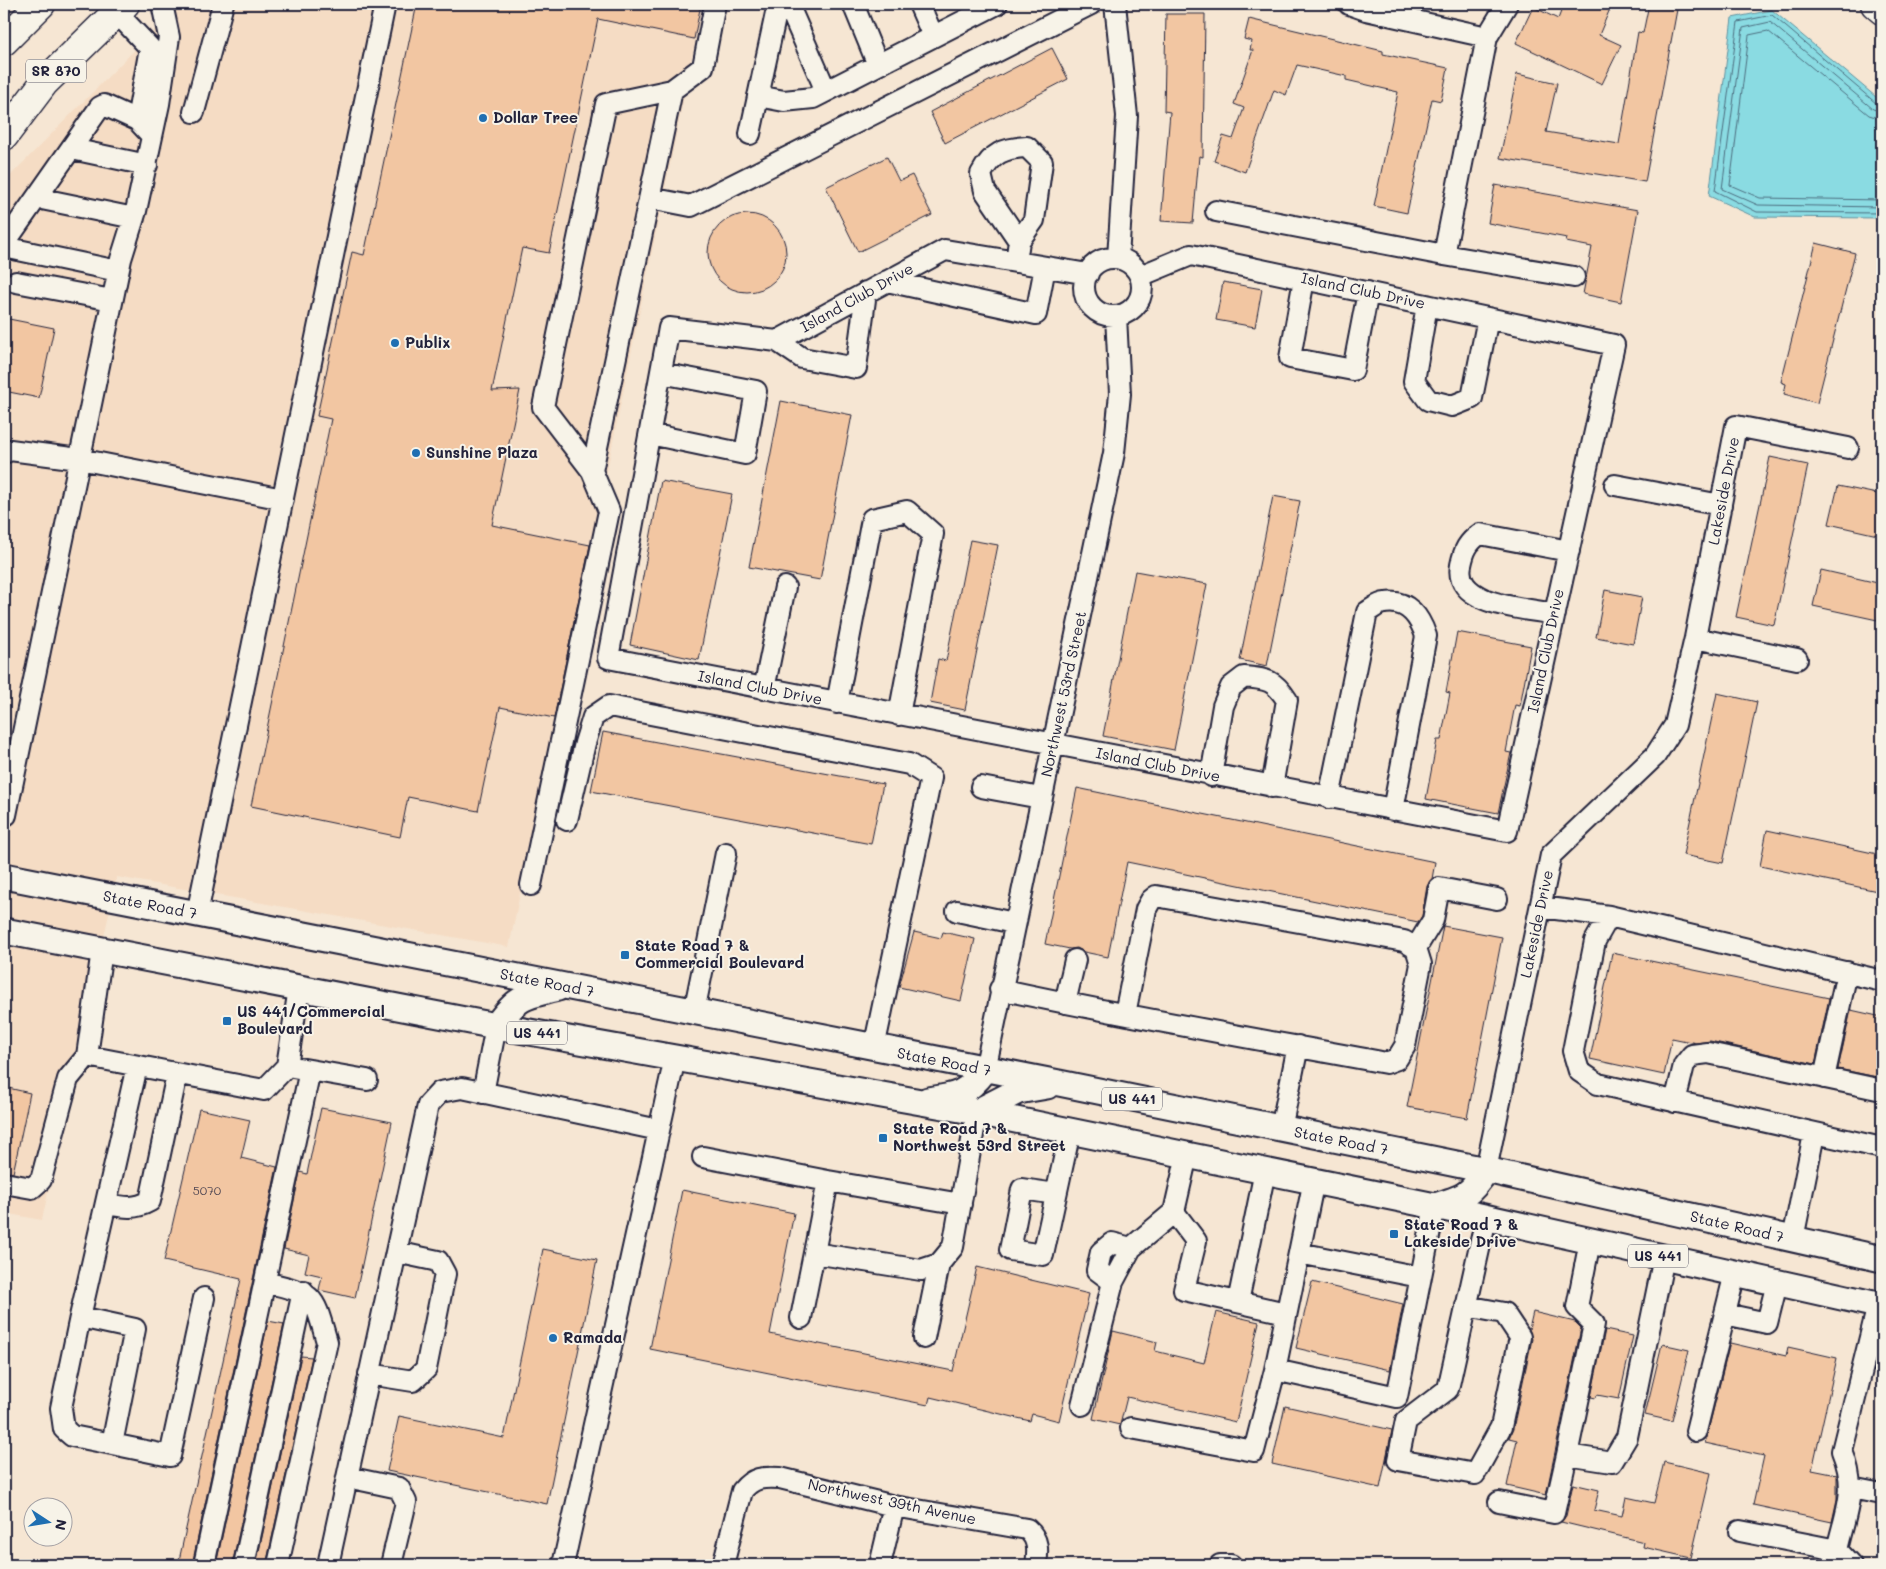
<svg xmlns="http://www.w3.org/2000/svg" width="1886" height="1569" font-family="Mali,sans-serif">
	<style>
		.built { fill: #f5dcc4 }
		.water { fill: #8adbe2; stroke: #60919f }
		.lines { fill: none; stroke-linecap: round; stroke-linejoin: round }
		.shore { stroke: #4c6c7e; stroke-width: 1 }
		.building { fill: #f2c6a2; stroke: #22223b }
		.minor-casing { stroke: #22223b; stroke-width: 24 }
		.major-casing { stroke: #22223b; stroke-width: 29 }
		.highway-casing { stroke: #22223b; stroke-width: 31 }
		.minor { stroke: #f7f3e8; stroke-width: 20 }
		.major { stroke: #f7f3e8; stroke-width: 25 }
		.highway { stroke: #f7f3e8; stroke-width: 28 }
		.poi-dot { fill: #1f6fb2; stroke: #f7f3e8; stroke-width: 2 }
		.labels { text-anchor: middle; stroke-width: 4; stroke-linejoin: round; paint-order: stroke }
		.number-label { font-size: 12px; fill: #564b55 }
		.shield { fill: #f7f3e8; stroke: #62616f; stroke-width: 1 }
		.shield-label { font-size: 14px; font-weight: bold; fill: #22223b }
		.poi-label { font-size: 15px; font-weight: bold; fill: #22223b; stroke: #f7f3e8; text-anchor: start }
		.street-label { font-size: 15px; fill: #22223b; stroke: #f7f3e8 }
	</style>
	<rect width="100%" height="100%" fill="#f6e6d3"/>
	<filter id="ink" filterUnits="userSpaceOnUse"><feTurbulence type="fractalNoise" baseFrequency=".02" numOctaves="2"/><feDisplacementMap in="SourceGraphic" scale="10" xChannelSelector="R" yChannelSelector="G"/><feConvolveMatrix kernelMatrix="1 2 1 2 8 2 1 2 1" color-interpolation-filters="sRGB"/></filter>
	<g filter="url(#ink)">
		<!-- built -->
		<path class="built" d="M180 4H703L509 947 117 877 42 1220 4 1213V182Z"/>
		<!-- water -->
		<path class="water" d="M1772 10 1882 102V218L1755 217 1709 196 1732 18Z"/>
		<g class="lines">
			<!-- shore -->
			<path class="shore" d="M1882 106 1877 104 1772 15 1738 22 1715 191 1757 212 1882 213
				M1882 112 1873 109 1770 22 1743 28 1722 189 1758 205 1882 207
				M1882 119 1869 115 1768 31 1749 35 1730 185 1760 198 1882 200"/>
		</g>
		<!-- building -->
		<path class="building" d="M417 4H701L694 39 598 19 549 253 522 248 492 391 520 390 492 525 590 545 554 718 500 707 478 811 408 797 400 837 251 806 331 419 317 416 352 252 364 255Z
			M1564 4H1612L1599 35 1621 45 1602 84 1516 43 1533 7 1558 19Z
			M1649 4H1678L1645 182 1500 158 1517 74 1557 83 1546 132 1619 144 1638 32 1643 33Z
			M1166 14H1205L1203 157 1199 156 1193 223 1161 221 1170 112 1164 111Z
			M1249 19 1383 51V54L1448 68 1441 101 1432 99 1407 213 1374 206 1398 92 1346 80V76L1297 65 1286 95 1274 90 1245 172 1214 161 1223 136 1233 139 1244 108 1234 104 1253 50H1250L1252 41 1244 39Z
			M1052 48 1068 79 945 143 930 112Z
			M887 157 899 181 912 175 932 215 858 252 826 187Z
			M1495 185 1638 210 1621 302 1583 294 1592 247 1566 242 1567 238 1488 223Z
			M708 253a39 39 0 1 1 78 0a39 39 0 1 1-78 0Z
			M1816 243 1855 253 1817 403 1784 394 1786 384 1781 382Z
			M1223 282 1262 289 1255 327 1216 320Z
			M4 318 54 328 39 398 4 391Z
			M781 401 852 415 820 580 749 567Z
			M1770 457 1808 465 1774 625 1736 617Z
			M661 481 732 494 699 660 630 645Z
			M1838 486 1882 495V536L1829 524Z
			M1273 496 1300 501 1267 666 1240 660Z
			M970 540 998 545 965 710 930 703 938 659 946 661Z
			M1821 570 1882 584V621L1813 606Z
			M1135 571 1207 584 1174 750 1103 736Z
			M1605 590 1642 597 1633 644 1596 637Z
			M1457 632 1531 646 1520 706 1515 705 1506 752 1511 753 1498 813 1426 799 1437 740H1441L1450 693 1446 692Z
			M1717 693 1757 702 1723 863 1683 855Z
			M603 732 883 784 871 844 591 791Z
			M1077 788 1435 862 1432 879 1427 886 1422 916 1418 922 1127 862 1108 957 1084 952 1077 948 1070 949 1045 944Z
			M1767 830 1882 855V892L1760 866Z
			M1443 926 1502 937 1467 1118 1407 1107Z
			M914 932 941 938 943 932 975 939 961 1001 899 987Z
			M1612 953 1829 998 1815 1064 1710 1041 1696 1043 1672 1038 1664 1075 1590 1059Z
			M1851 1010 1882 1017V1078L1838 1069Z
			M4 1087 30 1093 13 1173 4 1171Z
			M321 1108 392 1122 355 1298 319 1290 322 1276 305 1272 309 1255 284 1249 300 1172 307 1174Z
			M199 1109 250 1120 241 1158 277 1167 192 1565H178L241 1279 164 1261Z
			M682 1190 794 1213 770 1334 953 1371 977 1267 1089 1294 1059 1421 1032 1414 1030 1421 930 1397 928 1405 650 1349Z
			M543 1249 597 1260 547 1504 387 1471 399 1416 504 1438Z
			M1312 1282 1403 1304 1390 1370 1296 1348Z
			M1216 1312 1259 1322 1236 1422 1127 1397 1120 1425 1093 1419 1113 1331 1157 1342 1155 1351 1204 1363Z
			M1533 1312 1575 1322 1581 1328 1546 1495 1507 1486 1517 1440 1509 1438 1513 1429 1532 1339 1529 1329Z
			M268 1321 284 1324 232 1565H216Z
			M1605 1330 1633 1336 1619 1399 1597 1395 1596 1398 1591 1397Z
			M1730 1343 1786 1356 1788 1347 1837 1358 1812 1470 1837 1475V1499L1832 1522 1753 1505 1764 1456 1705 1443Z
			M1662 1344 1689 1350 1672 1421 1645 1415Z
			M301 1356 312 1357 266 1565H256Z
			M1285 1406 1392 1430 1380 1488 1272 1464Z
			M1664 1462 1711 1473 1691 1558 1643 1547 1644 1542 1561 1522 1566 1516 1573 1484 1599 1490 1594 1510 1622 1516 1626 1497 1654 1503Z"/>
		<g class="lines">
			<!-- minor casing -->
			<g class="minor-casing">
				<path id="minor" d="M788 4 826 91
					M853 4 878 65
					M919 4 933 36
					M1115 4 1127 116 1118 258
					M1349 4 1366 10 1487 37 1507 4
					M116 12 150 48 137 120
					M1487 37 1444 255 1574 277
					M758 96 784 101 813 98 997 4
					M194 112 223 4
					M750 134 778 4
					M72 149 147 165
					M37 198 134 218
					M650 198 691 206 1091 4
					M1216 211 1444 255
					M4 244 100 107 104 105 137 120 152 136
					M4 247 118 271
					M1084 287a29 29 0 1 1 58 0a29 29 0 1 1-58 0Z
					M1016 262 1019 241 1034 220 1042 162 1027 147C1004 148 992 153 981 174L985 191 1019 241
					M1088 274 945 250 777 341 669 328 608 658 1507 831 1614 345 1191 255 1140 276
					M1304 279 1290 358 1353 370 1368 292
					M887 281 1036 314 1045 267
					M16 282 112 300
					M1427 305 1414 381 1428 400 1452 406 1472 398 1488 318
					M777 341 802 358 856 368 866 292
					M650 434 745 454 756 391 661 373
					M4 453 10 450 79 459 283 499
					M592 471 543 407 606 104 672 90
					M1615 485 1721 505
					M1555 614C1526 608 1453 606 1461 565 1464 550 1468 542 1480 534L1569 551
					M1695 638 1797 659
					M764 689 785 587
					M837 703 872 519 907 511 933 534 899 715
					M1211 776 1223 706 1231 687 1244 677C1268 679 1274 680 1287 700L1272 787
					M981 787 1041 798
					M1329 798 1367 612C1372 609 1379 603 1385 603 1408 599 1420 618 1426 636L1393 810
					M6 815 121 259 136 211 159 104 169 37 162 4
					M567 820 585 743 593 717 609 706 909 764 931 778 874 1048
					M531 885 609 511 592 471 672 90 703 67 715 4
					M1541 907 1609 916
					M957 911 1014 923
					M197 914 385 4
					M1416 948 1433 920 1439 888 1497 899
					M1882 981 1609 916 1595 941 1573 1051 1579 1071 1598 1084 1882 1148
					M299 988 287 1066 367 1080
					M1000 989C1128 1017 1257 1039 1386 1063L1397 1059 1405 1046 1421 964 1416 948 1404 941 1156 896 1151 900 1146 909 1125 1014
					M1065 1003 1075 960
					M694 1012 726 853
					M87 1056 264 1090 287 1066
					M137 1066 80 1317 135 1329 112 1444 170 1456 204 1298
					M985 1070 1114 453 1120 394 1116 316
					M1824 1078 1847 972
					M483 1093 496 1026
					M1675 1102 1684 1065 1692 1055 1708 1053 1882 1090
					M1281 1129 1298 1046
					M1187 1155 1174 1212 1196 1241 1184 1290 1286 1313
					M703 1157 828 1181
					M1486 1170 1551 855 1655 756 1675 725 1695 638 1736 426 1848 448
					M1314 1180 1275 1370 1397 1397 1435 1206
					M4 1183 32 1188 41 1180 68 1079 87 1056 102 950
					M1056 1194 1022 1189 1010 1250 1043 1255 1070 1131
					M106 1204C123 1207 134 1210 150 1201L177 1074
					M961 1204 828 1181 814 1253 921 1270 939 1264 953 1247 977 1112
					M1793 1239 1814 1134
					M1590 1241 1577 1307 1594 1324 1567 1455 1612 1462 1627 1437 1664 1257
					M1299 1253 1420 1277
					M265 1282C315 1294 313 1293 327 1342L278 1565
					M1113 1282 1097 1270 1101 1252 1112 1243 1131 1248
					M1238 1302 1265 1171
					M1466 1306 1504 1313 1520 1337 1501 1427 1475 1474 1398 1460 1406 1421 1448 1389 1486 1218
					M1725 1314 1767 1323 1777 1283
					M80 1317 61 1408 64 1429 72 1436 112 1444
					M801 1318 814 1253
					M924 1338 939 1264
					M369 1374 413 1381 426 1369 445 1274 438 1261 396 1252
					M1082 1405 1113 1282 1131 1248 1174 1212
					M1131 1428 1254 1451 1275 1370
					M1696 1431 1735 1273
					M347 1477 399 1488 406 1502 391 1565
					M1851 1488 1882 1494
					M1499 1502 1554 1513 1567 1455
					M1740 1531 1837 1550C1846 1510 1858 1490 1842 1451L1878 1305
					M1837 1550 1851 1565
					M204 1565 310 1070
					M244 1565 303 1291
					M328 1565 428 1105 440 1092 462 1088 659 1130
					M563 1565 675 1058
					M723 1565 742 1491C753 1477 763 1477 780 1478L894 1506 1027 1529C1039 1539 1038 1551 1036 1565
					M880 1565 894 1506
					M1220 1565H1231"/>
			</g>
			<!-- major casing -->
			<g class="major-casing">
				<path id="major" d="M4 876 1059 1083 1486 1170 1882 1259
					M4 931 496 1026 977 1112 1435 1206 1882 1306
					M496 1026C517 997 524 996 558 988
					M928 1100C957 1096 967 1094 985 1070
					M977 1112 1018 1091 1047 1086
					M1435 1206C1463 1198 1470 1196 1486 1170"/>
			</g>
			<!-- highway casing -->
			<g class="highway-casing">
				<path id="highway" d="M1875 4 1882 10
					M4 41 41 4
					M4 136 44 83 125 4"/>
			</g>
			<!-- minor -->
			<use href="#minor" class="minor"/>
			<!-- major -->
			<use href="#major" class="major"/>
			<!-- highway -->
			<use href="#highway" class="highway"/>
		</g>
	</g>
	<!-- markers -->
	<g class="poi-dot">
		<circle cx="483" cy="118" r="5"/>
		<circle cx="395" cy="343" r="5"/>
		<circle cx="416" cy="453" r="5"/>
		<rect x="620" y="950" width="10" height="10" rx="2.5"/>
		<rect x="222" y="1016" width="10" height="10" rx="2.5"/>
		<rect x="878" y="1133" width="10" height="10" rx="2.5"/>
		<rect x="1389" y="1229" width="10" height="10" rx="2.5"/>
		<circle cx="553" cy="1338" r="5"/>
	</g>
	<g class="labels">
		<!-- number labels -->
		<g class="number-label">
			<text x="207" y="1195">5070</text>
		</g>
		<!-- shield labels -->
		<g class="shield">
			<rect x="26" y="59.5" width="60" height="23" rx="4"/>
			<rect x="507" y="1021.5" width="60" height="23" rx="4"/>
			<rect x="1102" y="1087.5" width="60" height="23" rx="4"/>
			<rect x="1628" y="1244.5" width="60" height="23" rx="4"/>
		</g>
		<g class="shield-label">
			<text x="56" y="76">SR 870</text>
			<text x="537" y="1038">US 441</text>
			<text x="1132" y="1104">US 441</text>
			<text x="1658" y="1261">US 441</text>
		</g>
		<!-- poi labels -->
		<g class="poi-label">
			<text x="493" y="123">Dollar Tree</text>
			<text x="405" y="348">Publix</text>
			<text x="426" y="458">Sunshine Plaza</text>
			<text x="635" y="951">State Road 7 &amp;<tspan x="635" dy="17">Commercial Boulevard</tspan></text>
			<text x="237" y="1017">US 441/Commercial<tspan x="237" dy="17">Boulevard</tspan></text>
			<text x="893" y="1134">State Road 7 &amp;<tspan x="893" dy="17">Northwest 53rd Street</tspan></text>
			<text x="1404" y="1230">State Road 7 &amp;<tspan x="1404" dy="17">Lakeside Drive</tspan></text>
			<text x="563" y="1343">Ramada</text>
		</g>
		<!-- street labels -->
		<g class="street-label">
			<text transform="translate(1363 291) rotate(12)" y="5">Island Club Drive</text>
			<text transform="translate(857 298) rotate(-29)" y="5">Island Club Drive</text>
			<text transform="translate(1724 491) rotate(-79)" y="5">Lakeside Drive</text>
			<text transform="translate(1546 651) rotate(-78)" y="5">Island Club Drive</text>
			<text transform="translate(760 688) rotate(11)" y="5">Island Club Drive</text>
			<text transform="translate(1064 694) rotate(-78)" y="5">Northwest 53rd Street</text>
			<text transform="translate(1158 765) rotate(11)" y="5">Island Club Drive</text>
			<text transform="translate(150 905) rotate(11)" y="5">State Road 7</text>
			<text transform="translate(1537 924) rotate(-78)" y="5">Lakeside Drive</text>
			<text transform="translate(547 983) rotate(11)" y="5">State Road 7</text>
			<text transform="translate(944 1062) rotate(11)" y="5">State Road 7</text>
			<text transform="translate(1341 1141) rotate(11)" y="5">State Road 7</text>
			<text transform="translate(1737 1227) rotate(13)" y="5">State Road 7</text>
			<text transform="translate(892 1502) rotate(12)" y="5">Northwest 39th Avenue</text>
		</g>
	</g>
	<!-- margin -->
	<rect width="1886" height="1569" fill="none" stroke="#f7f3e8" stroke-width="20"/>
	<rect x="10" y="10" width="1866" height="1549" fill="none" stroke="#22223b" stroke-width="2" filter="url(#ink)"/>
	<!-- north arrow -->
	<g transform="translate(48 1522) rotate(102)"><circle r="24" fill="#f7f3e8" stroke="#a29fa3"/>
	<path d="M0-4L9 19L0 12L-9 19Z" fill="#1f6fb2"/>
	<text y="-8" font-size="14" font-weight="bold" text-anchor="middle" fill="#22223b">N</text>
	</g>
</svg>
